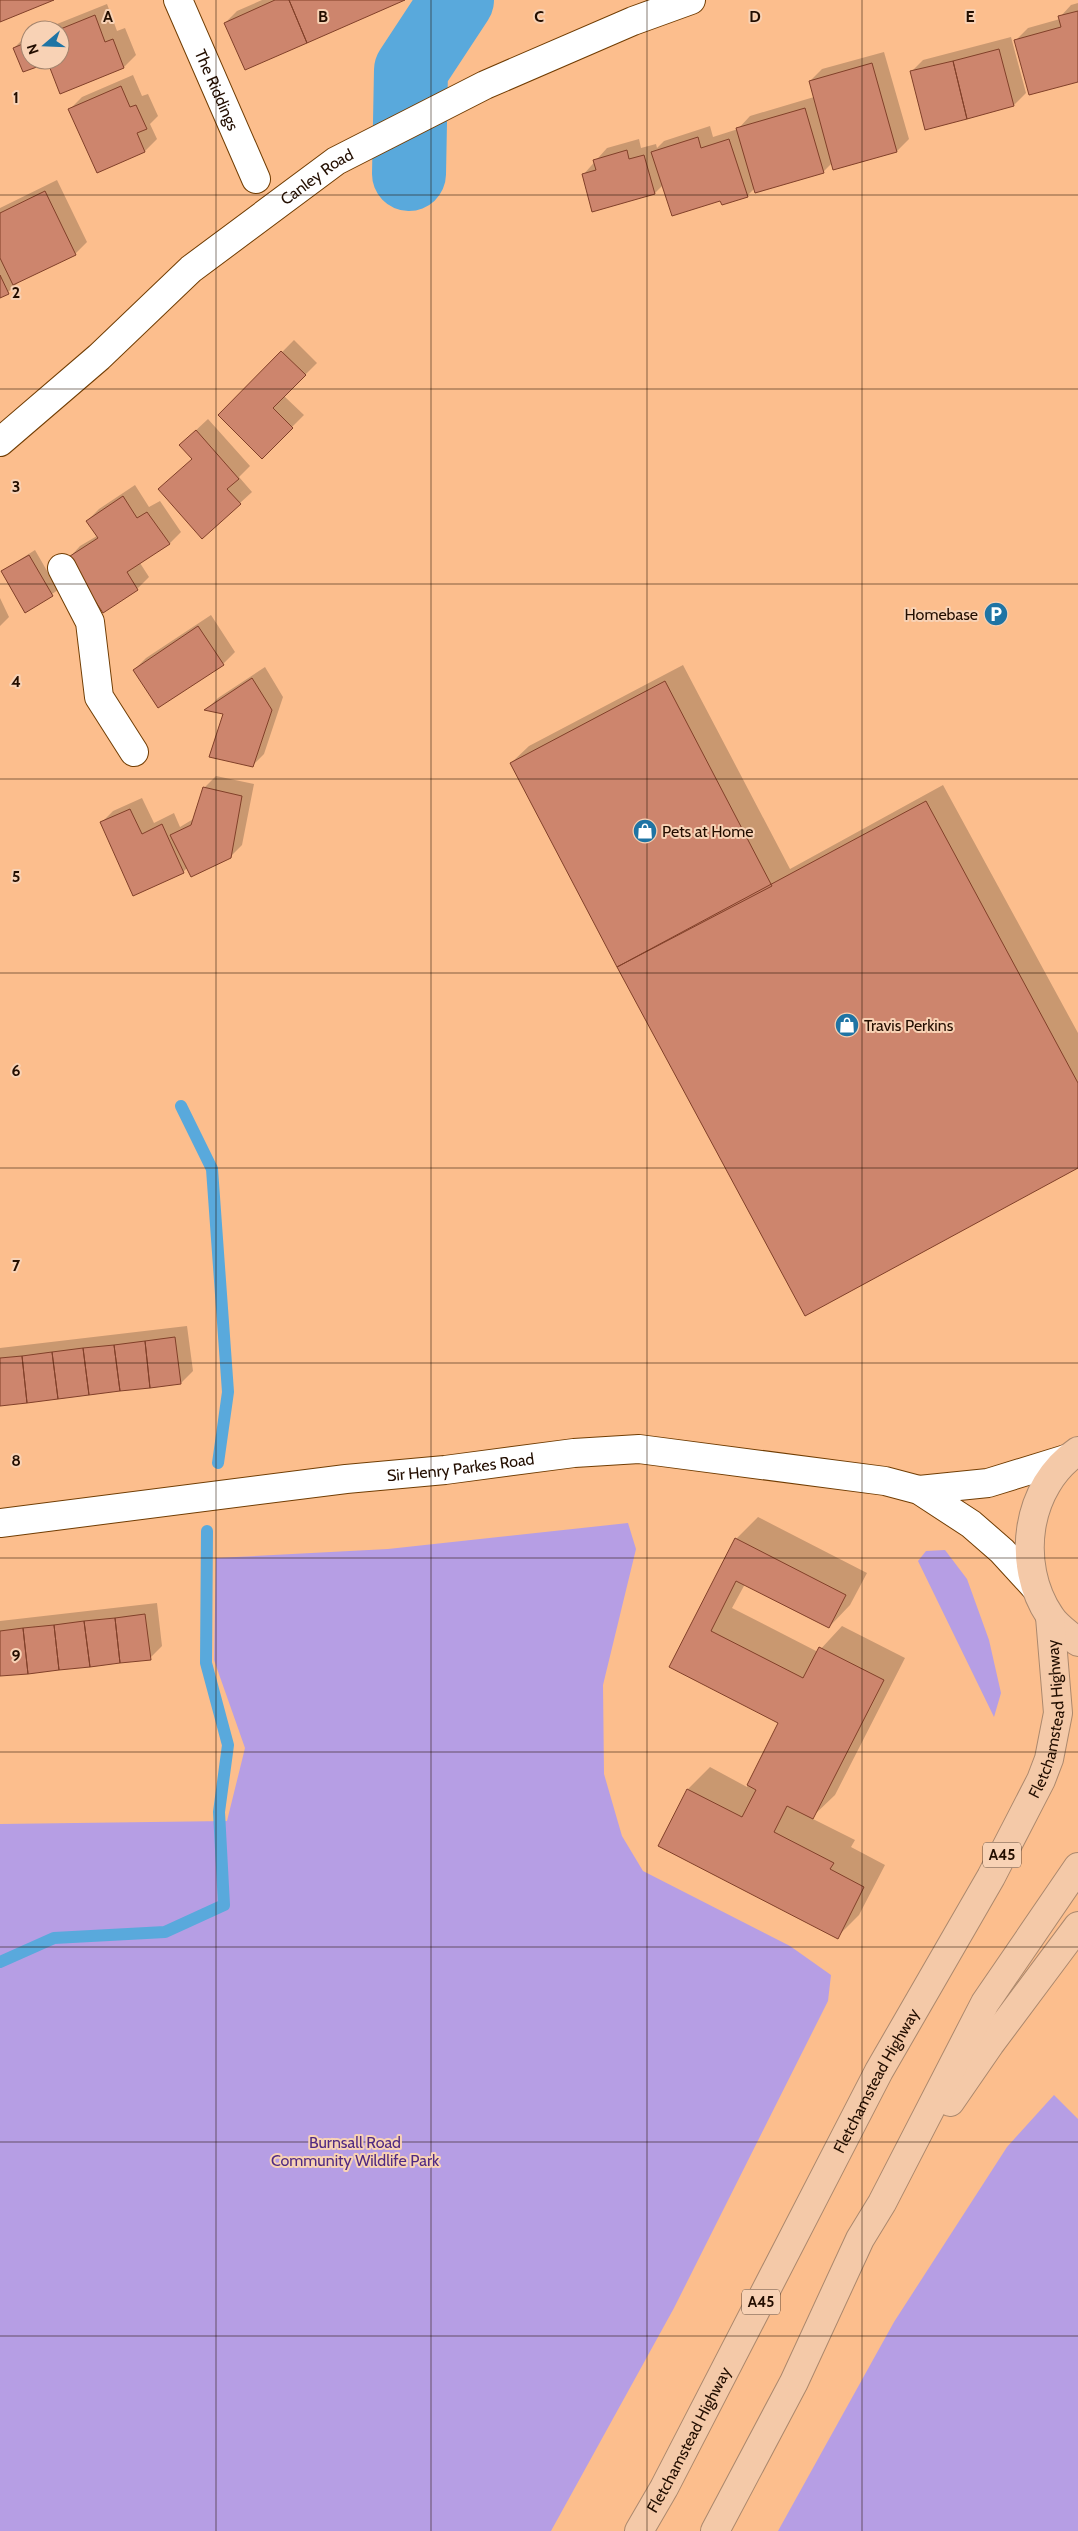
<svg xmlns="http://www.w3.org/2000/svg" width="1078" height="2531" font-family="Cabin,sans-serif">
	<style>
		.green { fill: #b69ee4 }
		.shadow { fill: #0003 }
		.lines { fill: none; stroke-linecap: round; stroke-linejoin: round }
		.stream { stroke: #59a9dc; stroke-width: 12 }
		.river { stroke: #59a9dc; stroke-width: 74 }
		.building { fill: #cd856d; stroke: #814029 }
		.minor-casing { stroke: #713d03; stroke-width: 30 }
		.highway-casing { stroke: #ab886d; stroke-width: 30 }
		.minor { stroke: #fff; stroke-width: 28 }
		.highway { stroke: #f4c9a8; stroke-width: 28 }
		.grid { fill: none; stroke: #230e00; stroke-width: 1; stroke-opacity: 0.55 }
		.labels { text-anchor: middle; stroke-width: 4; stroke-linejoin: round; paint-order: stroke }
		.shield { fill: #f8d2b5; stroke: #634936; stroke-width: 1 }
		.shield-label { font-size: 15px; font-weight: bold; fill: #230e00 }
		.street-label { font-size: 16px; fill: #230e00; stroke: #f8d2b5 }
		.poi-label { font-size: 16px; fill: #230e00; stroke: #f8d2b5; text-anchor: start }
		.park-label { font-size: 16px; fill: #502a81; stroke: #f8d2b5 }
		.grid-label { font-size: 16px; text-anchor: middle; font-weight: bold; fill: #230e00; stroke: #f8d2b5; stroke-width: 4; stroke-linejoin: round; paint-order: stroke }
	</style>
	<rect width="100%" height="100%" fill="#fcbe8d"/>
	<!-- green -->
	<path class="green" d="M628 1523 636 1549 603 1685 604 1774 622 1836 643 1871 790 1946 831 1975 828 2001 674 2308 551 2531H0V1824L227 1821 245 1748 214 1660 216 1558 388 1549Z
		M945 1550 967 1579 989 1640 1001 1693 994 1717 918 1561 926 1551Z
		M1054 2095 1078 2119V2531H778L894 2322 1007 2147Z"/>
	<!-- shadow -->
	<path class="shadow" d="M262 0H402L225 23 237 11Z
		M1078 3V81L1016 40 1028 28 1060 19V17L1071 5Z
		M107 4 117 31 125 28 136 55 124 67 60 92 48 61 24 71 14 48 26 36 30 35V60H60V30H42Z
		M1011 37 1026 93 1014 105 911 72 923 60Z
		M884 52 909 139 897 151 832 163 823 172 755 188 747 196 721 199 663 185 655 193 593 210 583 175 607 148 639 139 641 148 656 144 657 148 664 141 710 126 713 137 738 129 750 116 814 97 810 81 822 69Z
		M133 75 142 96 148 94 158 116 150 124 157 139 145 151 97 172 70 109 82 97Z
		M57 180 87 242 75 254 20 281 8 292 0 297V208Z
		M294 340 317 363 284 396 304 415 262 457 220 415Z
		M208 419 250 466 239 477 252 492 202 538 193 458V433Z
		M135 485 149 507 160 501 181 532 169 544 140 563 149 577 137 589 69 558 80 546 97 536 87 521 99 509Z
		M35 550 58 590 26 611 2 571Z
		M0 598 9 617 0 626Z
		M211 615 235 652 223 664 134 670 146 658Z
		M683 665 790 869 943 785 1078 1033V1167L511 763 529 746Z
		M265 667 283 697 264 754 252 766 224 713 207 709 218 698Z
		M216 776 254 784 242 845 230 857 187 868 183 872 101 823 113 811 142 798 154 823 174 813 180 827 195 818 204 788Z
		M187 1326 193 1371 181 1383 0 1404V1348Z
		M758 1517 867 1573 850 1605 829 1627 745 1584 732 1608 818 1652 842 1626 905 1658 835 1795 811 1818 855 1840 851 1847 885 1865 859 1915 837 1937 660 1845 688 1789 710 1767 747 1787 780 1722 671 1666 736 1539Z
		M157 1603 162 1646 150 1658 0 1675V1621Z"/>
	<g class="lines">
		<!-- stream -->
		<path class="stream" d="M181 1106 212 1169 228 1392 218 1463
			M0 1962 54 1938 165 1932 224 1905 219 1812 228 1745 206 1663 207 1531"/>
		<!-- river -->
		<path class="river" d="M409 174 411 70 457 0"/>
	</g>
	<!-- building -->
	<path class="building" d="M0 0H54L0 22Z
		M275 0H289L307 43 245 70 224 23Z
		M289 0H405L307 43Z
		M1078 11V82L1029 95 1014 40 1061 27 1058 16Z
		M95 15 105 42 113 39 124 68 60 94 48 63 23 72 13 48 30 41V60H60V30H58Z
		M999 49 1014 106 967 119 953 61Z
		M953 61 967 119 925 130 910 71Z
		M872 63 897 152 833 170 809 81Z
		M121 86 130 107 136 105 147 129 137 133 145 152 97 173 68 109Z
		M805 108 824 173 755 193 736 128Z
		M698 137 701 148 729 139 748 197 722 205 720 201 672 216 651 152Z
		M627 150 629 159 644 155 655 194 592 212 582 174 596 170 593 160Z
		M45 191 76 255 13 285 0 258V213Z
		M0 275 9 294 0 298Z
		M281 351 306 375 273 408 293 428 262 459 218 415Z
		M196 430 239 479 227 489 241 504 202 539 158 489 192 459 179 445Z
		M123 496 137 518 147 512 170 544 127 572 138 590 103 613 67 558 98 538 86 521Z
		M29 555 53 596 25 613 1 571Z
		M198 626 224 665 158 708 133 670Z
		M252 678 272 710 253 767 209 757 223 714 204 710Z
		M665 681 772 886 617 967 510 763Z
		M203 787 242 796 231 858 191 877 170 835 191 825Z
		M926 801 1078 1083V1168L805 1316 617 967Z
		M130 809 142 834 162 824 184 873 133 896 100 822Z
		M175 1337 181 1384 150 1388 145 1341Z
		M145 1341 150 1388 120 1391 114 1345Z
		M114 1345 120 1391 89 1395 83 1348Z
		M83 1348 89 1395 58 1399 52 1352Z
		M52 1352 58 1399 27 1403 22 1356Z
		M22 1356 27 1403 0 1406V1358Z
		M735 1538 846 1595 829 1628 736 1581 711 1631 803 1678 819 1647 884 1680 813 1819 787 1806 774 1832 834 1863 830 1869 864 1887 838 1939 658 1846 687 1789 742 1817 756 1790 747 1785 778 1723 669 1667Z
		M145 1614 151 1660 120 1663 115 1618Z
		M115 1618 120 1663 90 1667 84 1621Z
		M84 1621 90 1667 59 1670 54 1625Z
		M54 1625 59 1670 28 1674 23 1628Z
		M23 1628 28 1674 0 1676V1631Z"/>
	<g class="lines">
		<!-- minor casing -->
		<g class="minor-casing">
			<g id="minor">
				<path id="s1" d="M178 0 256 179"/>
				<path id="s2" d="M0 442 99 357 191 269 336 161 485 85 633 21 691 0"/>
				<path d="M62 568 90 622 99 697 134 752"/>
				<path d="M919 1490 988 1483 1066 1459"/>
				<path id="s3" d="M0 1523 346 1479 445 1470 574 1453 639 1449 885 1481 919 1490 971 1524 1002 1551 1035 1587"/>
			</g>
		</g>
		<!-- highway casing -->
		<g class="highway-casing">
			<g id="highway">
				<path d="M1078 1451C1026 1486 1015 1564 1050 1616 1056 1626 1069 1635 1078 1642"/>
				<path d="M950 2102 990 2044 1078 1926"/>
				<path id="s4" d="M639 2531 664 2488 879 2071 991 1877 1041 1780 1049 1759 1058 1713 1050 1617"/>
				<path d="M715 2531 794 2382 860 2239 882 2203 985 2003 1078 1867"/>
			</g>
		</g>
		<!-- minor -->
		<use href="#minor" class="minor"/>
		<!-- highway -->
		<use href="#highway" class="highway"/>
	</g>
	<!-- grid -->
	<path class="grid" d="M216 0V2531M431 0V2531M647 0V2531M862 0V2531M0 195H1078M0 389H1078M0 584H1078M0 779H1078M0 973H1078M0 1168H1078M0 1363H1078M0 1558H1078M0 1752H1078M0 1947H1078M0 2142H1078M0 2336H1078"/>
	<!-- icons -->
	<defs>
		<g id="parking-disc" transform="scale(1.25)"><circle r="9.5" fill="#1f74a4" stroke="#f8d2b5"/><path d="M-3.5-5.5H1a3.5 3.5 0 0 1 0 7H-1V5.5H-3.5ZM-1-3.4V-.6H.8a1.4 1.4 0 0 0 0-2.8Z" fill="#fff"/></g>
		<g id="shop-disc" transform="scale(1.25)"><circle r="9.5" fill="#1f74a4" stroke="#f8d2b5"/><path d="M-5-2.5h2.3a2.7 3.5 0 0 1 5.4 0H5L5.5 6h-11ZM-1.5-2.5h3a1.5 2.3 0 0 0-3 0Z" fill="#fff"/></g>
	</defs>
	<g fill-rule="evenodd">
		<use href="#parking-disc" x="996" y="614"/>
		<use href="#shop-disc" x="645" y="831"/>
		<use href="#shop-disc" x="847" y="1025"/>
	</g>
	<g class="labels">
		<!-- shield labels -->
		<g class="shield">
			<rect x="983" y="1842.5" width="38" height="25" rx="4"/>
			<rect x="742" y="2289.5" width="38" height="25" rx="4"/>
		</g>
		<g class="shield-label">
			<text x="1002" y="1860">A45</text>
			<text x="761" y="2307">A45</text>
		</g>
		<!-- street labels -->
		<g class="street-label">
			<text dy="6" stroke="none"><textPath href="#s1" startOffset="98">The Riddings</textPath></text>
			<text dy="6" stroke="none"><textPath href="#s2" startOffset="414">Canley Road</textPath></text>
			<text dy="6" stroke="none"><textPath href="#s3" startOffset="464">Sir Henry Parkes Road</textPath></text>
			<text dy="6" stroke="none"><textPath href="#s4" startOffset="914">Fletchamstead Highway</textPath></text>
			<text dy="6" stroke="none"><textPath href="#s4" startOffset="509">Fletchamstead Highway</textPath></text>
			<text dy="6" stroke="none"><textPath href="#s4" startOffset="104">Fletchamstead Highway</textPath></text>
		</g>
		<!-- poi labels -->
		<g class="poi-label">
			<text x="978" y="620" text-anchor="end">Homebase</text>
			<text x="662" y="837">Pets at Home</text>
			<text x="864" y="1031">Travis Perkins</text>
		</g>
		<!-- park labels -->
		<g class="park-label">
			<text x="355" y="2148">Burnsall Road<tspan x="355" dy="18">Community Wildlife Park</tspan></text>
		</g>
	</g>
	<g class="grid-label">
		<text x="108" y="22">A</text>
		<text x="323" y="22">B</text>
		<text x="539" y="22">C</text>
		<text x="755" y="22">D</text>
		<text x="970" y="22">E</text>
		<text x="16" y="103">1</text>
		<text x="16" y="298">2</text>
		<text x="16" y="492">3</text>
		<text x="16" y="687">4</text>
		<text x="16" y="882">5</text>
		<text x="16" y="1076">6</text>
		<text x="16" y="1271">7</text>
		<text x="16" y="1466">8</text>
		<text x="16" y="1661">9</text>
	</g>
	<!-- north arrow -->
	<g transform="translate(45 45) rotate(251)"><circle r="24" fill="#f8d2b5" stroke="#a3846d"/>
	<path d="M0-4L9 19L0 12L-9 19Z" fill="#1f74a4"/>
	<text y="-8" font-size="14" font-weight="bold" text-anchor="middle" fill="#230e00">N</text>
	</g>
</svg>
